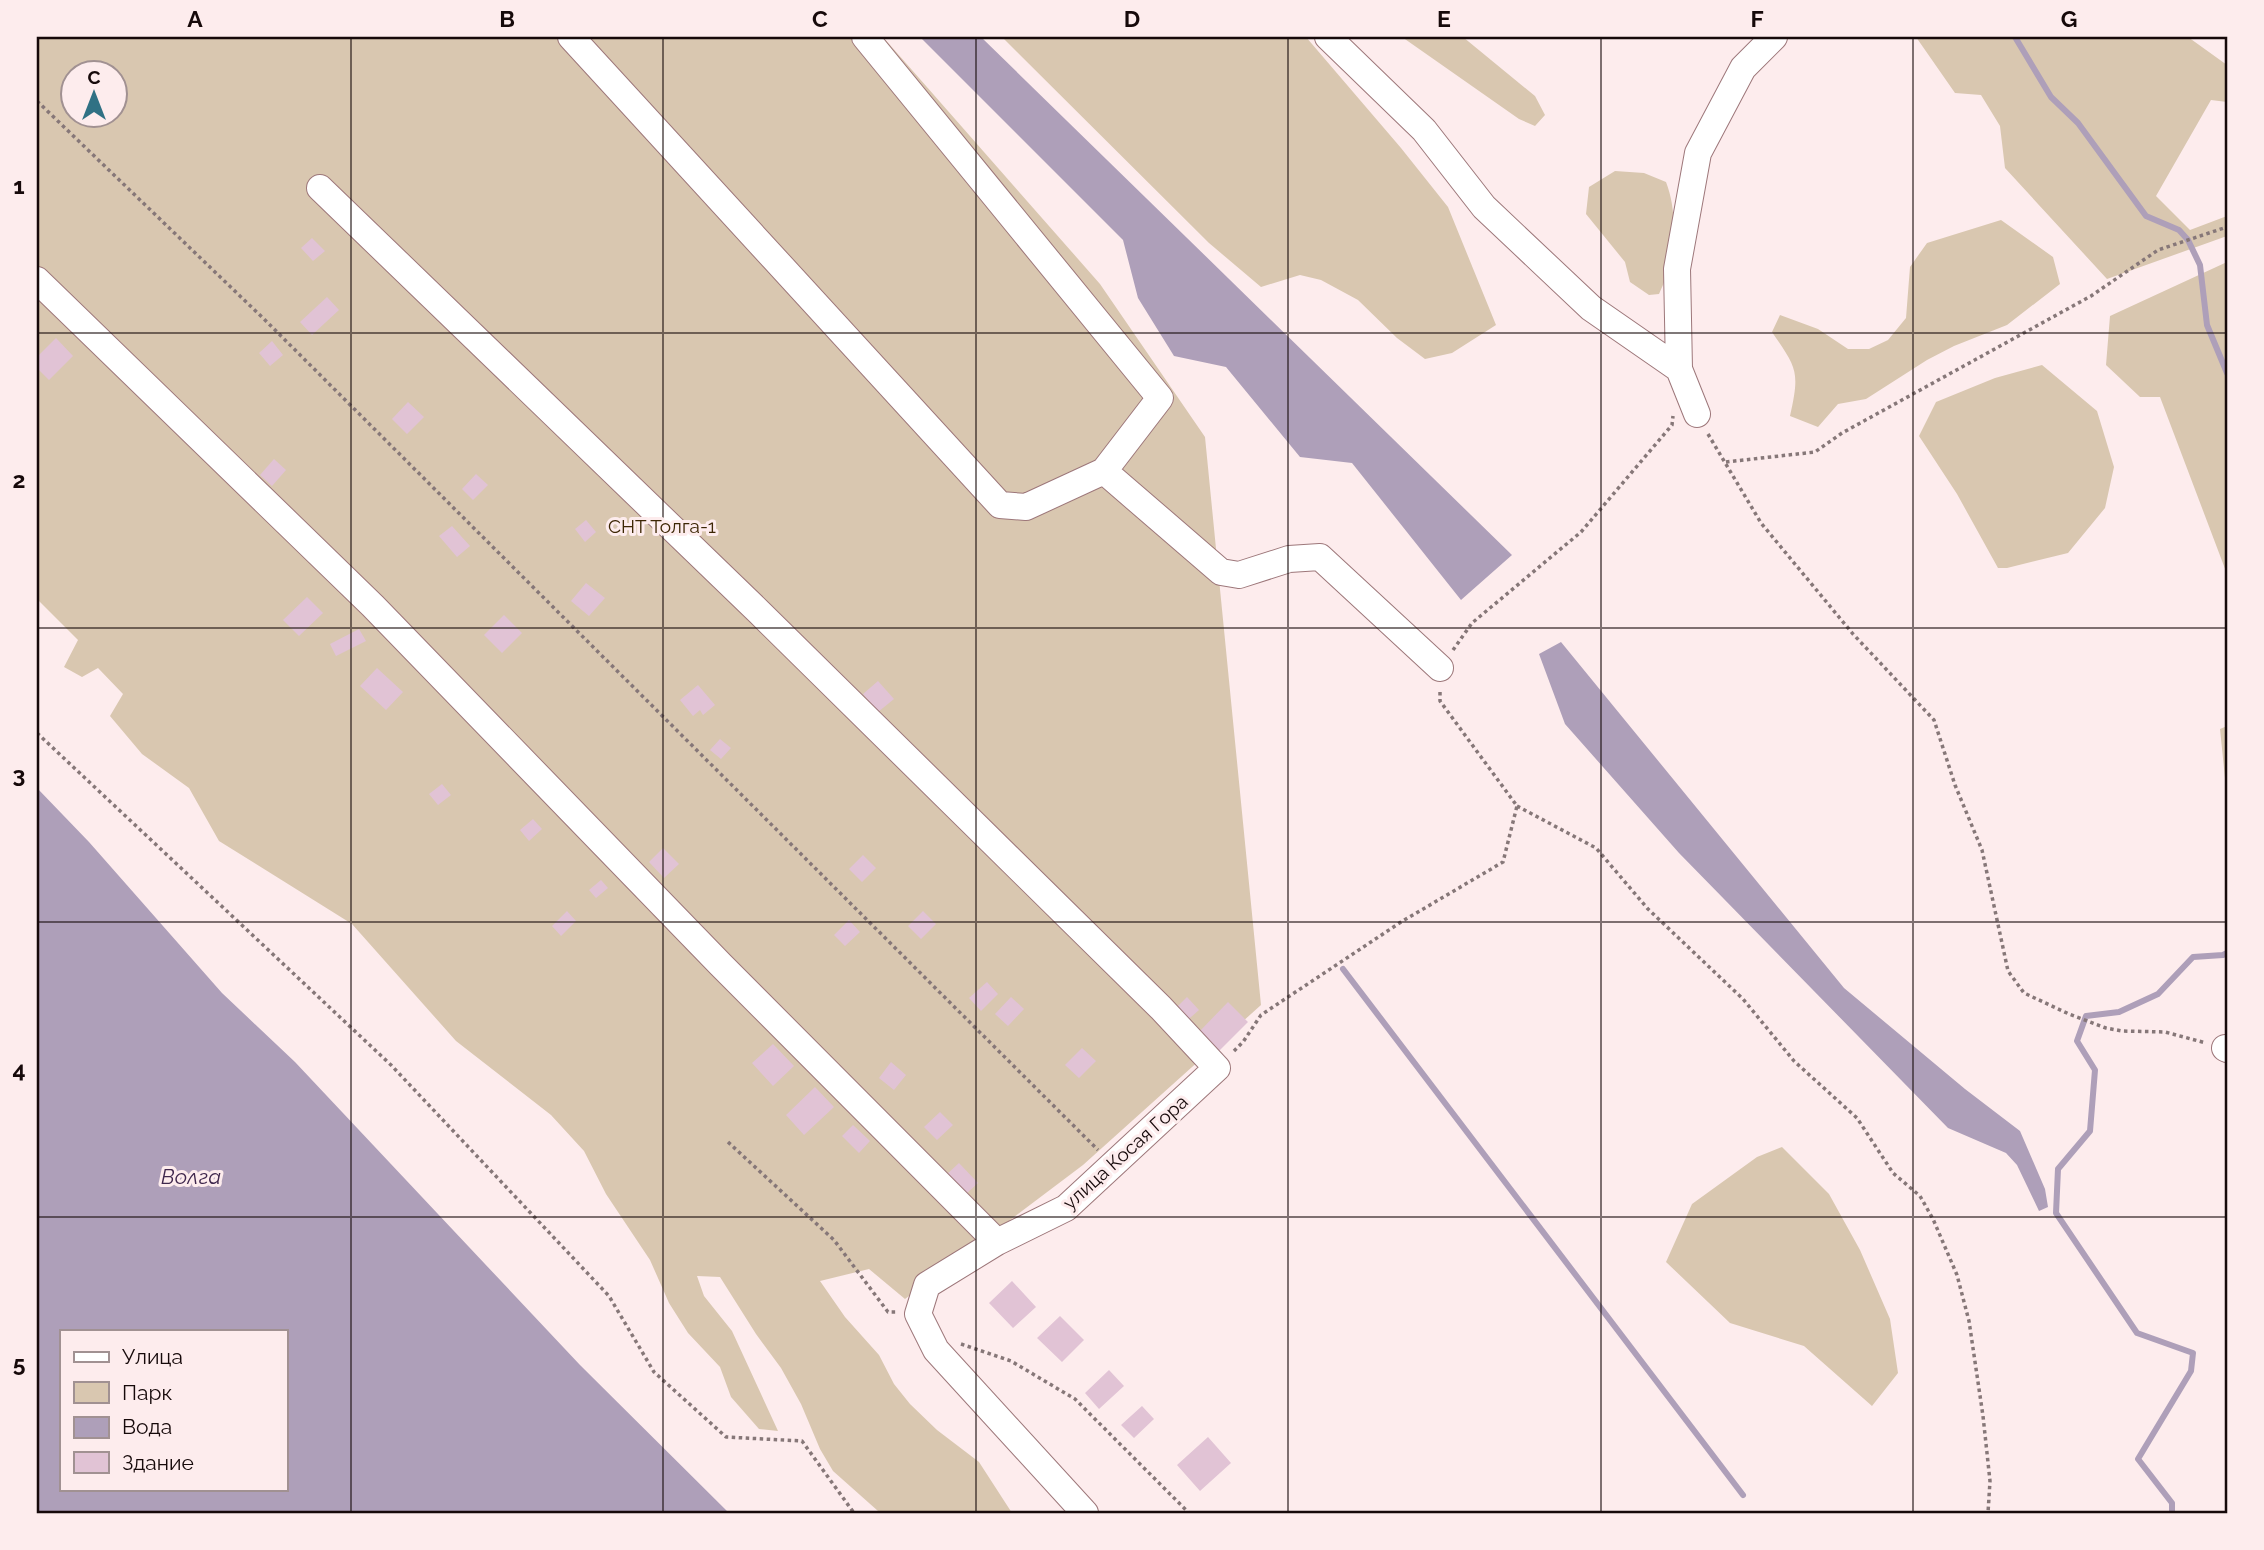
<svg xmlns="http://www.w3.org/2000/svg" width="2264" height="1550" font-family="Raleway,sans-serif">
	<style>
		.green { fill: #d9c7b0; fill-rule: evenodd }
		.water { fill: #ae9fb9; fill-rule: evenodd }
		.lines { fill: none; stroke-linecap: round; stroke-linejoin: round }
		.stream { stroke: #ae9fb9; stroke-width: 6 }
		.building { fill: #e1c3d5 }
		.minor-casing { stroke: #9d777a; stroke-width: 28 }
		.path { stroke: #867778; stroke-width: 3.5; stroke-dasharray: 3.5 3.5; stroke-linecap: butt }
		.minor { stroke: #fff; stroke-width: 26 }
		.grid { fill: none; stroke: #16090a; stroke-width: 2; stroke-opacity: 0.55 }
		.labels { text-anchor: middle; stroke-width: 6; stroke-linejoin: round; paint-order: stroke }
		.park-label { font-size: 19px; fill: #3c2604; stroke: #fdeced }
		.street-label { font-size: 19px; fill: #16090a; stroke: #fdeced }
		.water-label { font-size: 21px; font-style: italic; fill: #3f274d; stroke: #fdeced }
		.neatline { fill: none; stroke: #16090a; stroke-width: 2.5 }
		.grid-label { font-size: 23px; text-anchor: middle; font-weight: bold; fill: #16090a }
	</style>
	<rect width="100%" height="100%" fill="#fdeced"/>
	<!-- green -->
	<path class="green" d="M37 37H883L1100 284 1205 437 1261 1005 1083 1165 905 1299 869 1269 820 1281 845 1317 879 1355 894 1384 910 1404 937 1430 979 1462 1012 1513 878 1511 833 1471 820 1449 801 1404 781 1368 756 1334 720 1277 697 1276 704 1296 732 1331 778 1431 759 1429 731 1397 720 1367 688 1333 669 1303 650 1260 606 1194 584 1151 551 1115 456 1041 352 924 219 841 189 788 142 754 110 716 123 694 98 668 82 677 64 667 78 640 37 599ZM74 74H116V116H74Z
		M1002 37H1306L1401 148 1448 207 1496 325 1452 353 1425 359 1397 338 1358 300 1321 280 1300 275 1261 287 1209 243Z
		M1402 37H1463L1535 96 1545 115 1535 126 1519 119Z
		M1916 37H2188L2227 65V102L2211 100 2156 196 2190 230 2227 216V236L2107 279 2005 168 2000 126 1981 95 1955 93Z
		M1615 171 1644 173 1666 182C1679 215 1675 262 1659 294L1649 295 1630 282 1625 262 1586 214 1589 187Z
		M2001 220 2053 257 2060 284 2007 325 1954 346 1927 360 1866 399 1838 404 1818 427 1790 416C1800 371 1797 369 1772 332L1780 315 1818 329 1848 349H1869L1888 340 1906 318 1910 267 1927 243Z
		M2227 262V574L2160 397H2140L2106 365 2110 316Z
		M2042 365 2097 411 2114 467 2105 508 2068 553 2007 568H1998L1957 494 1919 436 1936 402 1995 378Z
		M2227 726V777L2225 778 2220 729Z
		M1782 1147 1829 1194 1860 1250 1890 1319 1898 1373 1872 1406 1804 1346 1730 1323 1666 1262 1692 1204 1757 1157Z"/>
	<!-- water -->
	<path class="water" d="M920 37H981L1512 555 1461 600 1352 463 1300 457 1226 367 1174 356 1138 298 1123 240Z
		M1561 642 1844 988 1965 1089 2020 1131 2045 1189 2048 1207 2039 1211 2017 1165 2006 1153 1948 1128 1679 853 1565 724 1539 654Z
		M37 788 89 842 222 993 295 1062 580 1365 729 1513H37ZM61 1331H285V1489H61Z"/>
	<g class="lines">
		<!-- stream -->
		<path class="stream" d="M2015 37 2051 97 2078 123 2146 216 2179 230 2188 240 2200 265 2207 325 2227 373
			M1343 969 1743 1495
			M2172 1513V1503L2138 1459 2191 1371 2193 1353 2137 1333 2056 1213 2058 1169 2090 1131 2095 1070 2077 1041 2086 1016 2119 1012 2158 994 2193 957 2223 955 2227 953"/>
	</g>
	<!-- building -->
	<path class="building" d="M312 238 325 251 313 261 301 248Z
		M327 297 339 310 312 335 300 322Z
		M56 338 73 356 49 380 37 368V357Z
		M272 341 283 355 270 366 259 353Z
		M408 402 424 417 407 434 392 419Z
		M274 459 286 470 272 486 260 475Z
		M476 474 488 485 473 500 462 489Z
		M586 520 596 532 585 542 575 529Z
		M452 526 470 546 457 557 439 536Z
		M586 583 605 598 589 616 571 601Z
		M307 597 323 613 299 636 283 620Z
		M504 615 522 633 502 653 484 635Z
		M359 629 366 641 336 656 330 644Z
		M377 668 403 692 386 710 360 686Z
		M878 681 894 699 878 712 863 694Z
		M698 685 715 705 703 715 700 710 693 716 680 700Z
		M720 739 731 748 721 759 710 750Z
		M442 784 451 795 438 805 429 794Z
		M533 819 542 829 529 841 520 830Z
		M663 848 679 864 664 878 649 862Z
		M863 855 876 868 862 882 849 869Z
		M601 880 608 888 596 898 589 890Z
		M567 911 576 921 561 936 552 926Z
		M923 911 936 924 921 939 908 926Z
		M849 920 860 932 845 946 834 935Z
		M987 982 998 994 981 1011 969 998Z
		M1011 997 1024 1009 1008 1026 995 1014Z
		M1187 997 1199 1010 1182 1025 1171 1013Z
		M1228 1002 1248 1022 1217 1053 1198 1033Z
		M773 1044 794 1066 773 1086 752 1063Z
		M1082 1048 1096 1061 1079 1078 1065 1065Z
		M891 1062 906 1075 894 1090 879 1078Z
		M815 1087 834 1107 804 1135 786 1115Z
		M940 1112 953 1125 937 1140 924 1127Z
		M853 1125 870 1141 859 1153 842 1136Z
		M959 1163 978 1183 965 1195 946 1175Z
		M1012 1281 1036 1307 1013 1328 989 1303Z
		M1060 1316 1084 1340 1062 1362 1037 1338Z
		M1109 1370 1124 1386 1099 1409 1085 1393Z
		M1142 1406 1154 1419 1134 1438 1121 1425Z
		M1208 1437 1231 1463 1200 1491 1177 1465Z"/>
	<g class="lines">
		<!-- minor casing -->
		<g class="minor-casing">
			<path id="minor" d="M571 37 1000 505 1026 507 1104 471
				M865 37 1160 398 1104 471 1221 572 1239 575 1289 559 1320 557 1440 668
				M1328 37 1424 130 1484 207 1591 308 1679 369 1697 414
				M320 188 759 612 1161 1008 1217 1068 1066 1208 997 1242 927 1285 918 1314 936 1350 1085 1513
				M37 280 373 606 721 965 997 1242
				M1679 369 1677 269 1698 153 1743 68 1774 37
				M2225 1048 2227 1049"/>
		</g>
		<!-- path -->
		<path class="path" d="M37 101 265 320 1098 1150
			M1708 434 1761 523 1853 634 1934 720 1955 785 1982 850 2008 971 2024 993 2069 1014 2106 1028 2122 1031 2165 1032 2206 1043
			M1726 462 1815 452 1842 433 2091 296 2158 250 2227 227
			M1453 650 1472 623 1581 532 1672 425 1673 416
			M37 733 391 1065 609 1296 654 1372 726 1437 802 1441 854 1513
			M1517 806 1596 848 1648 909 1743 999 1794 1061 1857 1118 1893 1173 1920 1196 1933 1219 1957 1275 1969 1321 1983 1416 1990 1481 1988 1513
			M1234 1051 1243 1042 1261 1015 1401 922 1503 862 1517 806 1440 701V689
			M728 1142 834 1240 888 1312H897
			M961 1344 1011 1361 1075 1399 1189 1513"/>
		<!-- minor -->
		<use href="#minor" class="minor"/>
	</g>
	<!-- grid -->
	<path class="grid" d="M351 37V1513M663 37V1513M976 37V1513M1288 37V1513M1601 37V1513M1913 37V1513M37 333H2227M37 628H2227M37 922H2227M37 1217H2227"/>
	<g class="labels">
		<!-- park labels -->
		<g class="park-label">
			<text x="662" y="533">СНТ Толга-1</text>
		</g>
		<!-- street labels -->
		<g class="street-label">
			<text transform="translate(1125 1152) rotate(-42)" y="7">улица Косая Гора</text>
		</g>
		<!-- water labels -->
		<g class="water-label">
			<text x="191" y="1184">Волга</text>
		</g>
	</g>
	<!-- border -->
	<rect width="2264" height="1550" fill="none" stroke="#fdeced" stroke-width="77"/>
	<!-- legend -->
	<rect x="60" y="1330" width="228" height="161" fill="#fdeced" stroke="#a19192" stroke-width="2"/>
	<rect x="74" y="1352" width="35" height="10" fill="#ffffff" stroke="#a19192" stroke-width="2"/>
	<text x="122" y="1364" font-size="21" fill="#16090a">Улица</text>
	<rect x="74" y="1382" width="35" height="21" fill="#d9c7b0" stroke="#a19192" stroke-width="2"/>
	<text x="122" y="1400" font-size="21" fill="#16090a">Парк</text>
	<rect x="74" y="1417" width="35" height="21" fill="#ae9fb9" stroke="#a19192" stroke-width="2"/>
	<text x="122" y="1434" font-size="21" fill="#16090a">Вода</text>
	<rect x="74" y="1452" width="35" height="21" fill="#e1c3d5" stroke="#a19192" stroke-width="2"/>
	<text x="122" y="1470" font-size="21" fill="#16090a">Здание</text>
	<!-- north arrow -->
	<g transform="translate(94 94)"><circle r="33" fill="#fdeced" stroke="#a19192" stroke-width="2"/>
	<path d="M0-5L12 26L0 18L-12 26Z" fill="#307184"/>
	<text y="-10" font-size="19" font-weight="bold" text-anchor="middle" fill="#16090a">С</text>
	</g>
	<rect x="38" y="38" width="2188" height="1474" class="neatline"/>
	<g class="grid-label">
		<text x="195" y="27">A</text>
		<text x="507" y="27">B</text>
		<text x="820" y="27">C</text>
		<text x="1132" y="27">D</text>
		<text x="1444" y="27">E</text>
		<text x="1757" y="27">F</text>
		<text x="2069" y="27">G</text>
		<text x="19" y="194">1</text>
		<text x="19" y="488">2</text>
		<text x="19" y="783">3</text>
		<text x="19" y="1078">4</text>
		<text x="19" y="1372">5</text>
	</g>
</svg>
